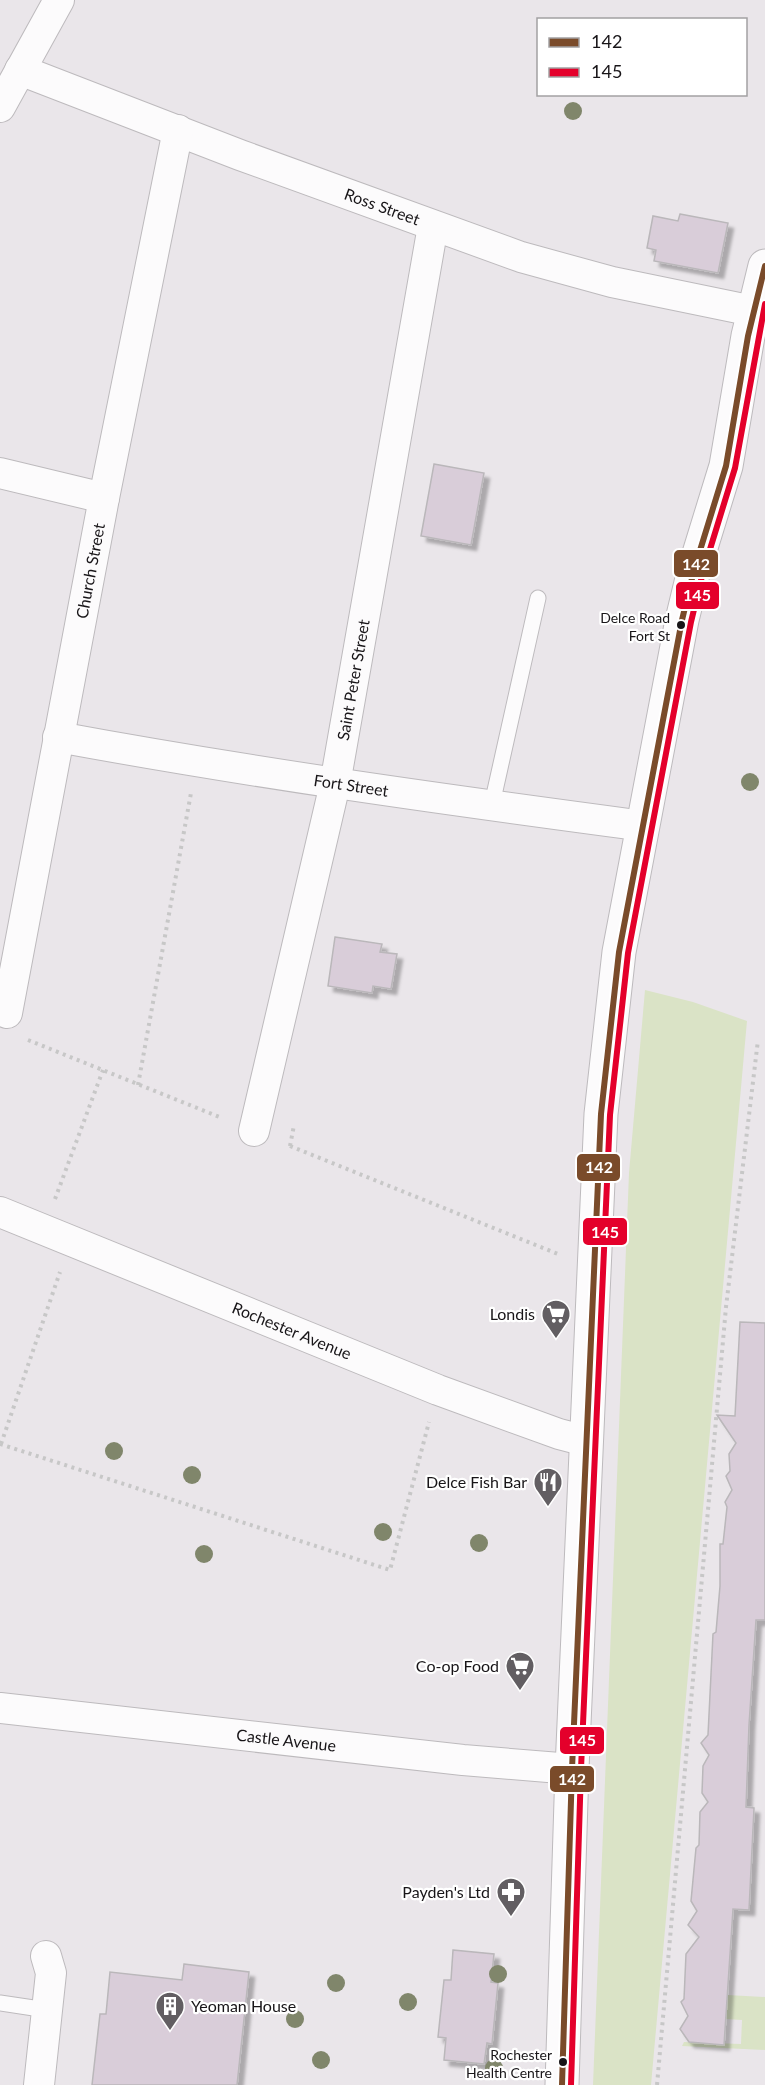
<svg xmlns="http://www.w3.org/2000/svg" width="765" height="2085" font-family="Lato,sans-serif">
	<style>
		.green { fill: #dae3c6 }
		.building { fill: #d9cdd9; stroke: #bab7ba; stroke-width: 1.5; filter: url(#shadow) }
		.lines { fill: none; stroke-linecap: round; stroke-linejoin: round }
		.service-casing { stroke: #bdbabd; stroke-width: 17 }
		.minor-casing { stroke: #bdbabd; stroke-width: 32 }
		.tertiary-casing { stroke: #bdbabd; stroke-width: 35 }
		.path { stroke: #c7c7c7; stroke-width: 4; stroke-dasharray: 3 4.5; stroke-linecap: butt }
		.service { stroke: #fcfbfc; stroke-width: 15 }
		.minor { stroke: #fcfbfc; stroke-width: 30 }
		.tertiary { stroke: #fcfbfc; stroke-width: 33 }
		.bus-1-casing { stroke: #fff; stroke-width: 10 }
		.bus-2-casing { stroke: #fff; stroke-width: 10 }
		.bus-1 { stroke: #7a4b2a; stroke-width: 6 }
		.bus-2 { stroke: #e4002b; stroke-width: 6 }
		.tree { fill: #80866b }
		.bus-dot { fill: #181518; stroke: #fff; stroke-width: 2 }
		.labels { text-anchor: middle; stroke-width: 4.5; stroke-linejoin: round; paint-order: stroke }
		.bus-label { font-size: 14px; fill: #181518; stroke: #fff; text-anchor: end }
		.street-label { font-size: 16px; fill: #181518; stroke: #fff }
		.poi-label { font-size: 16px; fill: #181518; stroke: #fff; text-anchor: end }
		.line-badge { stroke: #fff; stroke-width: 2 }
		.badge-label { font-size: 16px; text-anchor: middle; font-weight: bold; fill: #fff }
	</style>
	<defs>
		<filter id="shadow"><feDropShadow dx="5.5" dy="5.5" stdDeviation="1.5" flood-color="#0004"/></filter>
	</defs>
	<rect width="100%" height="100%" fill="#eae6ea"/>
	<!-- green -->
	<path class="green" d="M645 990 693 1002 747 1021 651 2085H593L629 1173Z
		M727 1995 765 1997V2050L682 2046 684 2042 741 2044 742 2020 726 2019Z"/>
	<!-- building -->
	<path class="building" d="M680 214 728 223 718 273 654 261 656 250 647 248 653 216 678 221Z
		M434 464 484 473 471 545 421 536Z
		M335 937 382 944 380 952 397 954 391 989 373 986 372 993 328 986Z
		M740 1322 765 1323V1620H756L749 1725 746 1807 754 1808 749 1910 733 1909 724 2045 689 2042 680 2029 688 2016 681 2002 684 1999 686 1954 699 1937 688 1925 697 1911 691 1901 696 1848 699 1845 700 1812 708 1802 702 1793 703 1766 709 1755 701 1743 708 1735 713 1634 716 1632 720 1586V1544H723L727 1507 725 1502 732 1490 726 1476 730 1471 729 1454 736 1443 717 1415 735 1416Z
		M453 1950 494 1954 491 1982 498 1983 492 2044 487 2043 484 2064 444 2060 446 2038 438 2037 444 1980H451Z
		M184 1964 249 1972 237 2085H92L100 2014H106L110 1972 182 1980Z"/>
	<g class="lines">
		<!-- service casing -->
		<g class="service-casing">
			<path id="service" d="M492 804 538 598
				M0 2003 47 2010"/>
		</g>
		<!-- minor casing -->
		<g class="minor-casing">
			<g id="minor">
				<path id="s1" d="M20 70 240 155 521 257 612 282 753 311"/>
				<path d="M0 107 59 0"/>
				<path d="M0 473 104 498"/>
				<path id="s2" d="M58 737C253 773 448 800 644 826"/>
				<path id="s3" d="M7 1013 104 498 178 130"/>
				<path id="s4" d="M254 1131 335 784 433 226"/>
				<path id="s5" d="M0 1212 438 1390 559 1434 586 1441"/>
				<path id="s6" d="M0 1708 463 1760 572 1769"/>
				<path d="M39 2085 51 1973 46 1956"/>
			</g>
		</g>
		<!-- tertiary casing -->
		<g class="tertiary-casing">
			<path id="tertiary" d="M562 2085 572 1769 601 1114 619 952 682 620 694 570 726 466 748 336 765 266"/>
		</g>
		<!-- path -->
		<path class="path" d="M28 1040 222 1118
			M138 1085 191 793
			M290 1146 294 1125
			M290 1146 558 1254
			M55 1199 103 1070
			M0 1444 390 1570 429 1422
			M1 1444 60 1272
			M657 2085 726 1307 758 1040"/>
		<!-- service -->
		<use href="#service" class="service"/>
		<!-- minor -->
		<use href="#minor" class="minor"/>
		<!-- tertiary -->
		<use href="#tertiary" class="tertiary"/>
		<!-- bus-1 casing -->
		<g class="bus-1-casing">
			<path id="bus-1" d="M562 2085 572 1769 601 1114 619 952 682 620 694 570 726 466 748 336 765 266"/>
		</g>
		<!-- bus-2 casing -->
		<g class="bus-2-casing">
			<path id="bus-2" d="M571 2085 581 1769 610 1115 628 953 691 622 703 572 735 468 765 304"/>
		</g>
		<!-- bus-1 -->
		<use href="#bus-1" class="bus-1"/>
		<!-- bus-2 -->
		<use href="#bus-2" class="bus-2"/>
	</g>
	<!-- trees -->
	<g class="tree">
		<circle cx="573" cy="111" r="9"/>
		<circle cx="750" cy="782" r="9"/>
		<circle cx="114" cy="1451" r="9"/>
		<circle cx="192" cy="1475" r="9"/>
		<circle cx="383" cy="1532" r="9"/>
		<circle cx="479" cy="1543" r="9"/>
		<circle cx="204" cy="1554" r="9"/>
		<circle cx="498" cy="1974" r="9"/>
		<circle cx="336" cy="1983" r="9"/>
		<circle cx="408" cy="2002" r="9"/>
		<circle cx="295" cy="2019" r="9"/>
		<circle cx="321" cy="2060" r="9"/>
		<circle cx="494" cy="2068" r="9"/>
	</g>
	<!-- icons -->
	<defs>
		<g id="supermarket-pin" transform="scale(1.5)"><path d="M0 17L-7.5 6A9.5 9.5 0 1 1 7.5 6Z" fill="#625e62" stroke="#fff"/><path d="M-6-5.5h2.5l.6 2H6L4.5 2H-2.5L-4.4-4H-6ZM-1.5 3.2a1.3 1.3 0 1 0 .1 0ZM3 3.2a1.3 1.3 0 1 0 .1 0Z" fill="#fff"/></g>
		<g id="restaurant-pin" transform="scale(1.5)"><path d="M0 17L-7.5 6A9.5 9.5 0 1 1 7.5 6Z" fill="#625e62" stroke="#fff"/><path d="M-5-6h1v4h1v-4h1v4h1v-4h1v5L-1.5 .5V6h-2V.5L-5-1ZM5-6V6H3V1.5H1.5Q1.5-4 5-6Z" fill="#fff"/></g>
		<g id="pharmacy-pin" transform="scale(1.5)"><path d="M0 17L-7.5 6A9.5 9.5 0 1 1 7.5 6Z" fill="#625e62" stroke="#fff"/><path d="M-2-6h4v4h4v4h-4v4h-4v-4h-4v-4h4Z" fill="#fff"/></g>
		<g id="building-pin" transform="scale(1.5)"><path d="M0 17L-7.5 6A9.5 9.5 0 1 1 7.5 6Z" fill="#625e62" stroke="#fff"/><path d="M-4-6H4V6H1V3H-1V6H-4ZM-2.5-4.3h1.7v1.8h-1.7ZM.8-4.3h1.7v1.8H.8ZM-2.5-1h1.7V.8h-1.7ZM.8-1h1.7V.8H.8Z" fill="#fff"/></g>
	</defs>
	<g fill-rule="evenodd">
		<use href="#supermarket-pin" x="556" y="1314"/>
		<use href="#restaurant-pin" x="548" y="1482"/>
		<use href="#supermarket-pin" x="520" y="1666"/>
		<use href="#pharmacy-pin" x="511" y="1892"/>
		<use href="#building-pin" x="170" y="2006"/>
	</g>
	<!-- markers -->
	<g class="bus-dot">
		<circle cx="681" cy="625" r="5"/>
		<circle cx="563" cy="2062" r="5"/>
	</g>
	<g class="labels">
		<!-- bus labels -->
		<g class="bus-label">
			<text x="670" y="623">Delce Road<tspan x="670" dy="18">Fort St</tspan></text>
			<text x="552" y="2060">Rochester<tspan x="552" dy="18">Health Centre</tspan></text>
		</g>
		<!-- street labels -->
		<g class="street-label">
			<text dy="6" stroke="none"><textPath href="#s1" startOffset="387">Ross Street</textPath></text>
			<text dy="6" stroke="none"><textPath href="#s3" startOffset="450">Church Street</textPath></text>
			<text dy="6" stroke="none"><textPath href="#s4" startOffset="462">Saint Peter Street</textPath></text>
			<text dy="6" stroke="none"><textPath href="#s2" startOffset="297">Fort Street</textPath></text>
			<text dy="6" stroke="none"><textPath href="#s5" startOffset="315">Rochester Avenue</textPath></text>
			<text dy="6" stroke="none"><textPath href="#s6" startOffset="288">Castle Avenue</textPath></text>
		</g>
		<!-- poi labels -->
		<g class="poi-label">
			<text x="535" y="1320">Londis</text>
			<text x="527" y="1488">Delce Fish Bar</text>
			<text x="499" y="1672">Co-op Food</text>
			<text x="490" y="1898">Payden's Ltd</text>
			<text x="191" y="2012" text-anchor="start">Yeoman House</text>
		</g>
	</g>
	<g class="line-badge">
		<rect x="673" y="549" width="46" height="29" rx="6" fill="#7a4b2a"/>
		<rect x="675" y="581" width="45" height="29" rx="6" fill="#e4002b"/>
		<rect x="576" y="1153" width="45" height="29" rx="6" fill="#7a4b2a"/>
		<rect x="582" y="1217" width="46" height="29" rx="6" fill="#e4002b"/>
		<rect x="559" y="1726" width="46" height="29" rx="6" fill="#e4002b"/>
		<rect x="549" y="1765" width="46" height="28" rx="6" fill="#7a4b2a"/>
	</g>
	<g class="badge-label">
		<text x="696" y="570">142</text>
		<text x="697" y="601">145</text>
		<text x="599" y="1173">142</text>
		<text x="605" y="1238">145</text>
		<text x="582" y="1746">145</text>
		<text x="572" y="1785">142</text>
	</g>
	<!-- legend -->
	<rect x="537" y="18" width="210" height="78" fill="#ffffff" stroke="#a3a1a3" stroke-width="1.5"/>
	<rect x="549" y="38" width="30" height="9" fill="#7a4b2a" stroke="#a3a1a3" stroke-width="1.5"/>
	<text x="591" y="48" font-size="18" fill="#181518">142</text>
	<rect x="549" y="68" width="30" height="9" fill="#e4002b" stroke="#a3a1a3" stroke-width="1.5"/>
	<text x="591" y="78" font-size="18" fill="#181518">145</text>
</svg>
